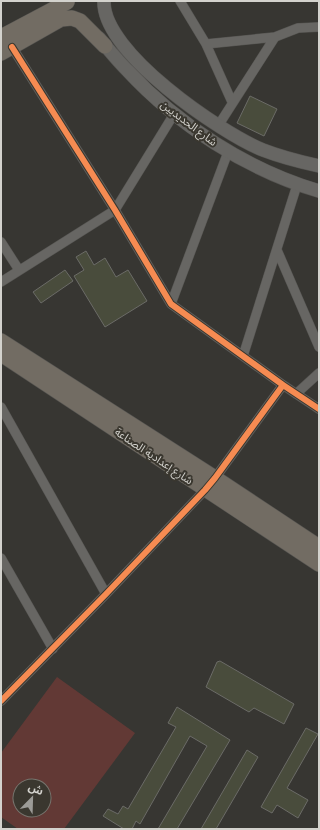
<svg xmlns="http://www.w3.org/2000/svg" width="320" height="830" font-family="'Nunito Sans','Noto Sans Arabic',sans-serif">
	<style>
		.green { fill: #623935; fill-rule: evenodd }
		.building { fill: #494c3c; stroke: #6b6b67 }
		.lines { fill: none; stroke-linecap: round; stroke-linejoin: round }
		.street-casing { stroke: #555451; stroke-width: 10 }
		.secondary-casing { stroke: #555451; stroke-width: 14 }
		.primary-casing { stroke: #555451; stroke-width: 16 }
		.street { stroke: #676663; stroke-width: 9 }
		.secondary { stroke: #676663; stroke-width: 13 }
		.primary { stroke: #726c63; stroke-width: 15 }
		.cycleway-casing { stroke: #3a372f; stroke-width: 8 }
		.cycleway { stroke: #f68b52; stroke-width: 6 }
		.labels { text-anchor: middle; stroke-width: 4; stroke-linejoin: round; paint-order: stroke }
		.street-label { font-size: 11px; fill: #d3d2cd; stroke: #3a372f }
	</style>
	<rect width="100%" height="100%" fill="#373632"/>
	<!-- green -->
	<path class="green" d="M57 677 135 733 64 829H18L1 817V753ZM20 786H44V810H20Z"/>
	<!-- building -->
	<path class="building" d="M250 96 277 109 264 136 237 123Z
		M86 251 94 265 105 258 116 277 128 270 147 301 105 327 74 276 84 270 76 257Z
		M65 270 73 281 41 303 33 292Z
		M220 661 294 704 284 724 254 708 249 712 206 687 217 662Z
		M177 707 230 740 177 829H158L207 746 190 736 140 824 136 821 132 829H124L103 816 108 809 118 814 123 806 128 809 176 727 168 723Z
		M306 728 318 734 287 788 308 800 298 818 277 805 272 813 261 807Z
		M247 750 258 757 216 829H201Z"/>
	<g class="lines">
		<!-- street casing -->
		<g class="street-casing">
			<path id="street" d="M180 1 206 44 232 102
				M206 44 275 37
				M12 47 115 210 171 304 283 385 319 409
				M218 126 275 37 298 28 319 27
				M1 242 19 270
				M277 250 319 347
				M1 282 115 210 174 114
				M171 304 228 152
				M243 356 297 185
				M296 394 319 373
				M1 407 106 594
				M1 558 53 649
				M1 700V701L106 594 205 490 215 478 283 385"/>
		</g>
		<!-- secondary casing -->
		<g class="secondary-casing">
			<path id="secondary" d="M104 1C102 52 221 133 263 150 281 157 301 162 319 166
				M99 38C108 49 117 60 127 70 178 125 247 170 319 191"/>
		</g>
		<!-- primary casing -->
		<g class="primary-casing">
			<path id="primary" d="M1 37 67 2
				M1 53 61 19 72 18 80 21 105 46
				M1 341 215 478 319 547
				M1 354 319 564"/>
		</g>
		<!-- street -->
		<use href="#street" class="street"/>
		<!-- secondary -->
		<use href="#secondary" class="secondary"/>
		<!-- primary -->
		<use href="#primary" class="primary"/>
		<!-- cycleway casing -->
		<g class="cycleway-casing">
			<path id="cycleway" d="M12 47 115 210 171 304 283 385 319 409
				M1 700V701L106 594 205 490 215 478 283 385"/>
		</g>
		<!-- cycleway -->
		<use href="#cycleway" class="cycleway"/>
	</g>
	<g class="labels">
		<!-- street labels -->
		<g class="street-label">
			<text transform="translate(189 123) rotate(37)" y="4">شارع الحديديين</text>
			<text transform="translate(154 456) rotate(34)" y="4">شارع إعدادية الصناعة</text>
		</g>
	</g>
	<!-- border -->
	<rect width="320" height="830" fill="none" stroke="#d3d2cd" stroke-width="4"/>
	<!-- north arrow -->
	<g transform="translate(32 798) rotate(23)"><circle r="19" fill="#3a372f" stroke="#77756e"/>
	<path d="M0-3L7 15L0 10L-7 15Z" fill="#9c9b97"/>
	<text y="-6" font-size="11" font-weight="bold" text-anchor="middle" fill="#d3d2cd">ش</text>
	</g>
</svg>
